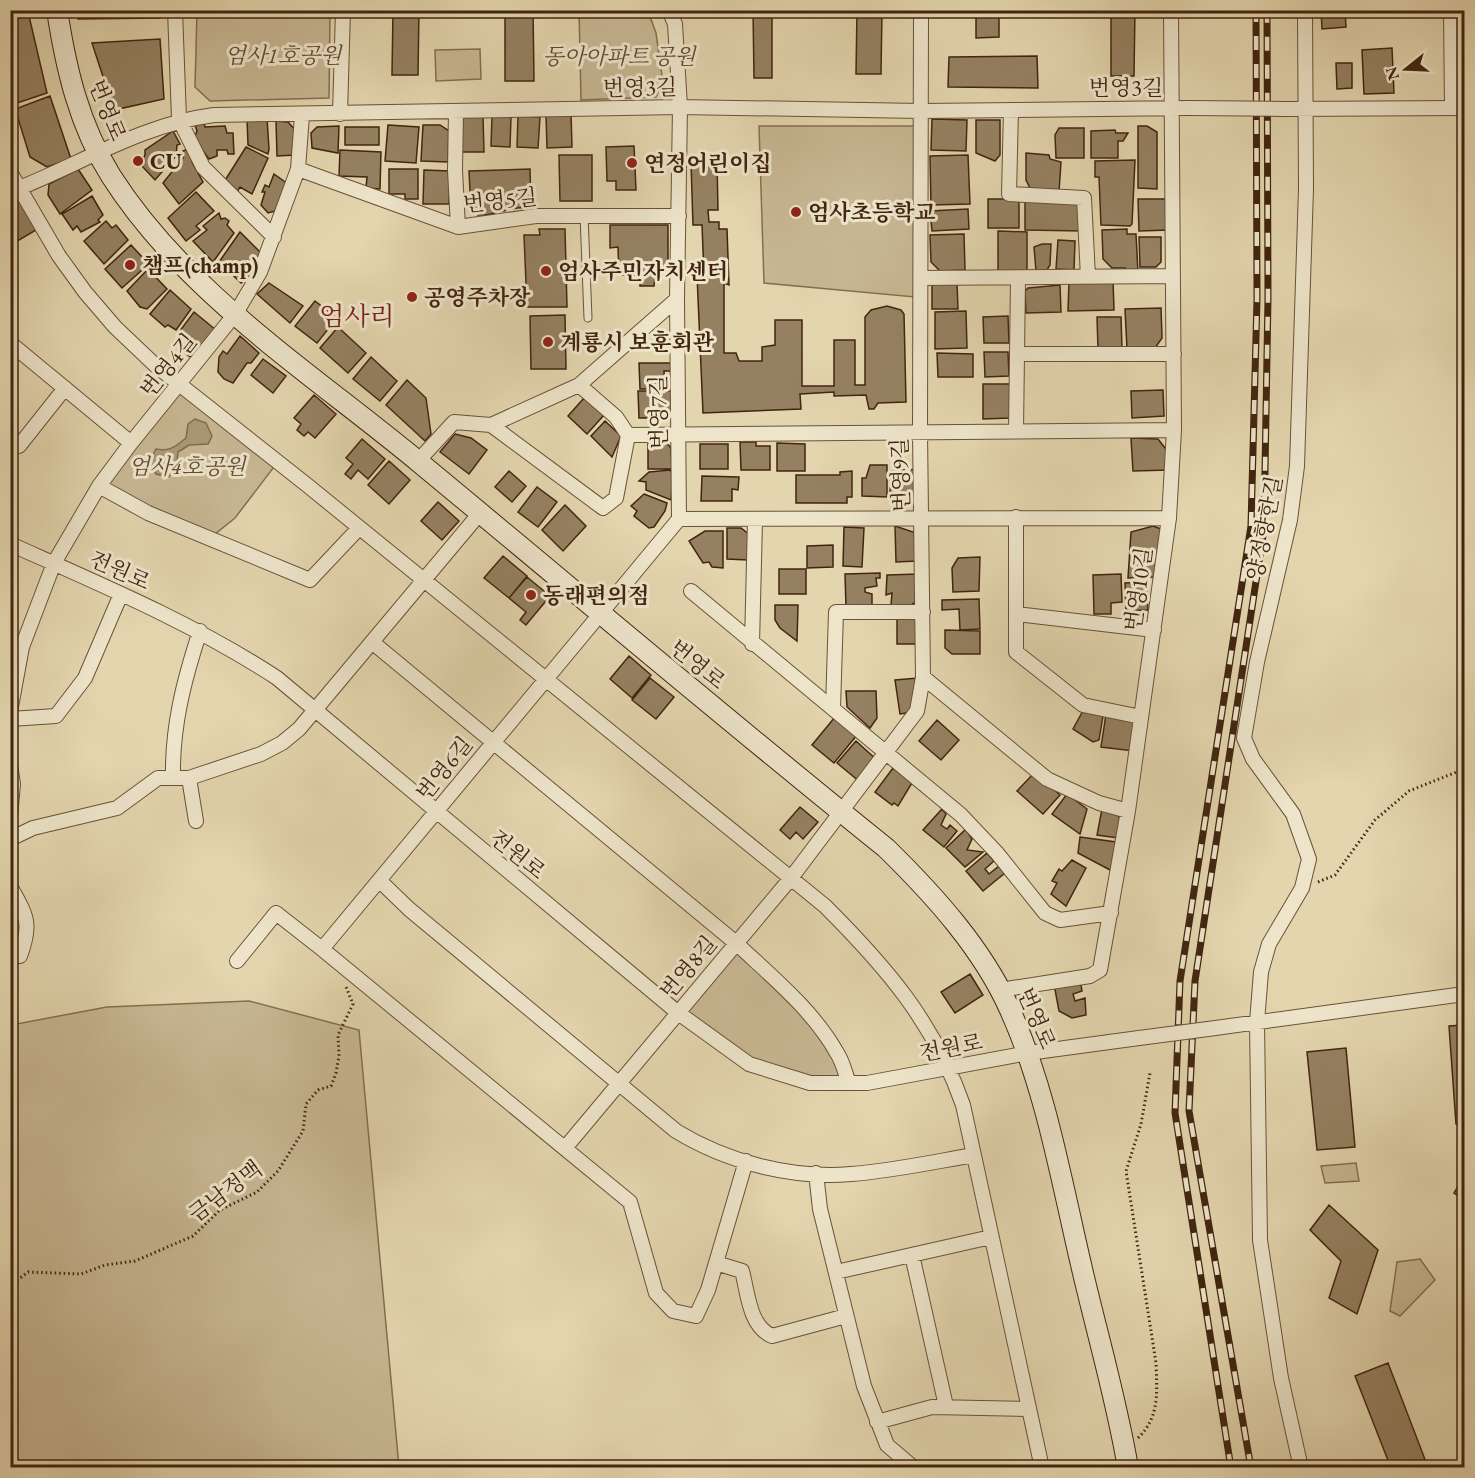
<svg xmlns="http://www.w3.org/2000/svg" width="1475" height="1478" font-family="'EB Garamond','Noto Serif KR',serif">
	<style>
		.green { fill: #c7b793; stroke: #846e51; stroke-width: 1.5 }
		.water { fill: #ac9978; stroke: #816b4e; stroke-width: 1.5 }
		.building { fill: #958162; stroke: #41250f; stroke-width: 1.5 }
		.lines { fill: none; stroke-linecap: round; stroke-linejoin: round }
		.lane-casing { stroke: #6a5137; stroke-width: 9 }
		.street-casing { stroke: #6a5137; stroke-width: 16 }
		.secondary-casing { stroke: #41250f; stroke-width: 22 }
		.path { stroke: #41250f; stroke-width: 3; stroke-dasharray: 1.5 3; stroke-linecap: butt }
		.lane { stroke: #ede4ca; stroke-width: 7 }
		.street { stroke: #ede4ca; stroke-width: 14 }
		.secondary { stroke: #ede4ca; stroke-width: 20 }
		.rail-casing { stroke: #41250f; stroke-width: 7 }
		.rail { stroke: #ede4ca; stroke-width: 4.5; stroke-dasharray: 14; stroke-linecap: butt }
		.street-bridge-casing { stroke: #6a5137; stroke-width: 16; stroke-linecap: butt }
		.street-bridge { stroke: #ede4ca; stroke-width: 14 }
		.poi-dot { fill: #8f2418; stroke: #ede4ca; stroke-width: 2 }
		.labels { text-anchor: middle; stroke-width: 6; stroke-linejoin: round; paint-order: stroke }
		.park-label { font-size: 22px; font-style: italic; fill: #624a30; stroke: #ede4ca }
		.street-label { font-size: 22px; fill: #41250f; stroke: #ede4ca }
		.poi-label { font-size: 22px; font-weight: bold; fill: #41250f; stroke: #ede4ca; text-anchor: start }
		.quarter-label { font-size: 26px; fill: #7a1f14; stroke: #ede4ca }
	</style>
	<rect width="100%" height="100%" fill="#e3d5ae"/>
	<filter id="stains"><feTurbulence type="fractalNoise" baseFrequency=".00333" numOctaves="4"/><feColorMatrix values="0 0 0 0 .2 0 0 0 0 .09 0 0 0 0 .02 0 0 0 .5 -.17"/></filter>
	<radialGradient id="worn" r=".72"><stop offset=".6" stop-color="#630" stop-opacity="0"/><stop offset="1" stop-color="#630" stop-opacity=".3"/></radialGradient>
	<!-- green -->
	<path class="green" d="M197 11H330L329 98 210 101 195 87Z
		M579 11H648L656 33 663 83 656 97 581 100Z
		M480 49 481 79 436 81 435 50Z
		M759 126H915V297L764 283Z
		M179 386 277 463 235 518 210 538 99 486Z
		M736 943 821 1030 849 1083 776 1075 677 1012Z
		M249 1001 359 1030 399 1467H11V1025L107 1007Z
		M1356 1163 1359 1181 1325 1183 1321 1166Z
		M1420 1259 1435 1280 1400 1316 1390 1311 1397 1262Z"/>
	<!-- water -->
	<path class="water" d="M195 419 206 423 212 436 208 444 189 445 178 452 176 471 168 477 156 474 149 462 156 449C170 452 176 446 186 438L188 424Z"/>
	<!-- building -->
	<path class="building" d="M78 10H160V18L78 19Z
		M393 10H419L418 75H392Z
		M505 10H533L534 81H505Z
		M753 10H772V78H754Z
		M857 10H882L881 74H856Z
		M976 10H999V37L976 38Z
		M1111 10H1135L1134 76H1111Z
		M1321 10H1345L1346 27 1322 29Z
		M29 16 47 93 17 103 10 75V20Z
		M160 39 164 99 114 110 92 43Z
		M1392 48 1394 93 1364 94 1362 50Z
		M1037 56 1038 88 948 87 949 57Z
		M1336 63H1352V88L1337 89Z
		M50 96 71 159 47 167 30 157 17 115 18 108Z
		M571 114 572 147 547 148 546 115Z
		M460 116H483L484 152H461Z
		M492 116 511 117 510 147 491 146Z
		M518 116 540 117 538 148 517 147Z
		M267 118 269 149 268 154 248 145 247 119Z
		M932 119 967 120 966 151 931 150Z
		M976 120H1000V155L995 161 976 153Z
		M276 121 288 122 297 132 296 155 277 156Z
		M204 123 205 127 225 126 227 133H233L234 154H228L227 150H217V156L209 159 194 139 197 131 195 125Z
		M388 125 419 127 416 163 385 161Z
		M423 125H440L449 131 448 162 421 161Z
		M339 126 338 153 312 148 311 133 317 127Z
		M1138 126H1147L1157 132V189L1138 188Z
		M345 127H379V145H345Z
		M1059 128H1084V158H1056L1055 135Z
		M1115 130 1116 133H1128L1123 141H1118V158H1091V131Z
		M173 131 180 144 177 145 176 156 155 180 140 164 145 155V150Z
		M634 146 636 190H616V181H607L606 147Z
		M246 147 268 158 252 194 240 187 236 194 224 182Z
		M188 149 194 158 192 162 203 182 179 204 163 183 183 158V151Z
		M340 150 381 152 380 189 366 188 367 177 339 176Z
		M1026 153 1049 155 1050 159 1061 162 1059 192 1030 188 1026 180Z
		M559 155H592V201H560Z
		M968 155 970 204 931 205 930 156Z
		M1135 160 1132 224 1130 226 1101 225 1099 177H1095V161Z
		M691 162H717L718 210H708L709 222H719V229H727L729 285 724 283V353H736L739 361H762V347L775 345V320H802V386H834V340H855V385H865V317L871 310 887 306 901 310 904 314 906 402 878 403 874 409H869L866 395 834 396V392L800 394 801 409 703 413 697 275H704L702 225H693Z
		M78 169 92 190 60 214 48 195 49 184Z
		M389 169H418V199H405V194H389Z
		M530 169 531 207 517 208 486 215H478L471 210 469 171Z
		M424 170 451 171 449 204H423Z
		M274 174 288 184 279 210 268 213 261 205 265 192H262L265 185 269 187Z
		M196 192 214 211 196 226 200 230 186 241 168 218Z
		M92 196 103 215 98 220 100 222 81 232 77 226 73 230 62 214Z
		M10 199 20 202 36 230 14 243 10 237Z
		M988 199H1019V228H988Z
		M1138 199H1169L1170 230 1139 231Z
		M1025 202 1082 203V231L1025 230Z
		M968 209 969 229 932 231 930 211Z
		M219 213 221 219 225 218 229 221 227 225 234 233 213 262 193 241 207 230 203 226Z
		M106 221 112 228 116 225 128 240 104 264 84 241Z
		M610 225H668V277H655L654 286H640V276L619 275 618 247 610 248Z
		M539 229H565L567 307H527L524 235H540Z
		M1127 229V234H1136L1138 272H1125V268H1112L1103 259 1102 230Z
		M998 231 1027 232V271H998Z
		M240 232 260 252 252 273 241 283 219 262Z
		M964 234 965 270 940 271 931 262 930 235Z
		M1139 237H1161V262L1156 267H1140Z
		M1058 240 1075 241 1074 270 1056 269Z
		M1042 244H1051L1050 265 1047 270 1036 271 1034 247Z
		M131 245 143 258 146 256 151 262 122 288 105 269Z
		M148 269 167 289 147 309 140 307 127 291Z
		M1113 280 1114 310 1068 311 1069 281Z
		M932 282H957L958 309H932Z
		M269 283 303 306 290 323 257 294Z
		M1060 285 1061 312 1026 313 1025 291 1028 288Z
		M170 290 191 309 176 330 168 325 165 327 150 314Z
		M315 301 337 318 317 343 295 326Z
		M1161 308 1162 338 1155 348 1127 349 1125 309Z
		M966 311 967 348 935 349V312Z
		M194 312 216 330 192 358 183 352 190 341 179 332Z
		M565 315 566 369H531L530 316Z
		M1008 316 1009 343H984L983 317Z
		M1097 317H1121L1122 349H1098Z
		M338 327 366 353 348 373 320 348Z
		M240 336 259 353 251 363H247L233 383 224 379 218 372 219 357 223 351 227 354Z
		M984 352H1008L1009 376 985 377Z
		M937 353 973 354V377H938Z
		M371 357 397 381 380 401 353 379Z
		M263 359 286 376 273 393 251 375Z
		M639 363H672V371H664L665 389H640Z
		M407 380 426 398 431 434 425 441 386 405Z
		M983 384H1010V418L983 419Z
		M1163 390 1164 416 1132 418 1131 391Z
		M638 391H672V413L665 418H639Z
		M314 395 336 414 315 438 308 432 304 436 297 430 301 424 294 418Z
		M584 398 604 415 587 434 568 416Z
		M605 421 621 436 612 457 591 436Z
		M455 434 471 438 487 450 469 474 440 452Z
		M1131 438 1158 439 1169 453V470L1133 471Z
		M362 439 385 459 368 479 358 470 351 479 345 474 353 464 346 458Z
		M648 441H665L671 448 672 469H648Z
		M740 442H756V446H770V470H741Z
		M777 443 805 444V471H777Z
		M700 444H728V469H700Z
		M389 461 410 480 389 504 368 485Z
		M870 465H887V497L862 496V478H866Z
		M918 469V489L911 495 890 494 891 471Z
		M670 470 673 475 671 500 646 490V482L639 481 649 472Z
		M509 471 526 486 512 502 495 487Z
		M852 471V497H847V503H796V475H840V472Z
		M702 476 739 477 738 490 732 489V501H701Z
		M537 487 557 502 538 527 518 512Z
		M644 494 667 503 665 511 654 527 649 528 634 516 637 511 631 506Z
		M438 502 459 521 442 540 421 521Z
		M565 505 586 526 563 551 542 530Z
		M895 526 916 533 917 561 896 562Z
		M1153 526 1161 529 1154 577 1128 578 1131 532Z
		M844 527 864 528 862 567 843 566Z
		M727 528H741L750 535 748 560 727 559Z
		M705 531H723V568L712 567 709 562 703 563 689 541Z
		M833 545V567L807 568V546Z
		M503 556 527 576 509 598 484 578Z
		M980 557 979 591 953 592 952 568 958 558Z
		M779 569H806V594H779Z
		M880 573V578H876L877 586 865 588V592L872 594V607L846 608 845 574Z
		M919 574 918 600 911 605H891L892 593 886 595 887 575Z
		M1121 574 1122 602 1111 603V614H1094L1093 575Z
		M527 577 550 596 526 625 520 620 526 612 509 598Z
		M1146 582 1148 610 1126 611 1125 583Z
		M979 599 980 629 960 630 959 609 942 610V600Z
		M775 605H798L797 641 780 628 775 620Z
		M912 617 920 623V644H897V618Z
		M945 630 980 631V654H952L945 648Z
		M629 656 651 675 632 698 610 679Z
		M650 678 674 697 656 719 632 700Z
		M918 678 913 712 900 714 895 680Z
		M846 691H876L877 718 870 728 847 707Z
		M1084 709 1103 716 1099 740 1093 742 1073 729Z
		M1106 714 1132 717 1137 726 1134 751 1101 747Z
		M835 717 857 735 834 763 812 745Z
		M937 720 959 740 941 760 919 741Z
		M856 741 878 761 860 782 837 763Z
		M893 768 912 783 898 806 894 803 892 805 875 792Z
		M1035 772 1060 795 1043 814 1017 791Z
		M1067 794 1087 809 1080 834 1052 814Z
		M800 807 818 822 803 839 796 832 790 839 780 830Z
		M942 809 946 814 941 825 947 829 950 825 957 831 944 847 923 830Z
		M1102 809 1116 812 1121 820 1118 838 1097 835Z
		M966 829 972 839 967 850 983 852 965 867 946 848Z
		M1080 837 1116 842 1112 871 1078 853Z
		M987 853 994 861 985 869 989 874 999 866 1005 873 983 891 966 871Z
		M1072 860 1086 868 1066 906 1051 894 1057 883 1052 881 1059 869 1062 871Z
		M970 974 983 995 955 1013 941 992Z
		M1080 979 1082 991 1073 994 1075 1001 1085 998 1086 1015 1072 1018 1059 1011 1054 984Z
		M1464 1025V1123L1456 1124 1449 1026Z
		M1346 1048 1355 1147 1317 1150 1307 1052Z
		M1464 1176V1200L1454 1193Z
		M1329 1205 1378 1250 1357 1314 1329 1298 1341 1261 1310 1230Z
		M1388 1363 1426 1462 1413 1468H1391L1355 1376Z"/>
	<g class="lines">
		<!-- lane casing -->
		<g class="lane-casing">
			<path id="lane" d="M584 215 588 318"/>
		</g>
		<!-- street casing -->
		<g class="street-casing">
			<path id="street" d="M175 10 179 119 203 167 274 237
				M1451 10 1452 108
				M1285 109 1464 108
				M1011 110 1009 194 1084 198 1088 277
				M456 112 455 170 458 227
				M340 114 343 10
				M298 169 458 227 536 216H679
				M10 172 59 256 85 292 115 327 155 365 307 485 825 906C886 967 934 1022 963 1105L1042 1468
				M12 191C79 165 142 124 214 115L680 107 921 111 1189 108
				M921 278 1173 276
				M10 343 131 443
				M1017 354H1174
				M491 425 603 508 616 498 628 435 616 417 579 385
				M1016 431 1018 278
				M628 435 1174 430
				M10 444 19 446 65 388
				M418 461 454 422 491 425 579 385 677 299
				M99 486 148 513 310 580 359 528
				M1016 517V652L1083 705 1141 717
				M679 519 1169 518
				M10 544C102 585 193 623 277 678L677 1012 749 1064 810 1083H867L1028 1053 1139 1038
				M691 591 961 815 997 853 1045 913 1060 920 1111 913
				M1016 614 1154 630
				M372 642 736 943C771 976 813 1010 837 1053 843 1062 845 1073 849 1083
				M752 644 755 520
				M923 677 1047 779 1099 803 1128 811
				M833 708 836 612H923
				M10 712 22 647 54 563 99 486 131 443 236 313 260 272 298 169 302 115
				M10 719 56 716 85 678 121 594
				M10 765 13 784 10 817
				M173 777C172 726 184 680 200 631
				M189 778 196 821
				M10 839 33 828 117 808 158 778H189L261 754 282 743 299 729 480 513
				M380 881 409 909 676 1131C727 1162 791 1179 851 1174 892 1171 933 1162 974 1155
				M10 886C27 916 32 924 20 956
				M322 949 679 519 677 299 680 107 675 24 669 10
				M237 961 276 913 322 949 630 1202 656 1293 673 1311 696 1316 708 1290 746 1161
				M1000 990 1090 976 1100 970 1128 811 1169 518 1174 430 1171 10
				M1208 1029 1464 994
				M565 1148 791 878 917 711 923 677 920 432 921 10
				M816 1173 820 1209 864 1386 887 1445 914 1468
				M912 1255 946 1406
				M716 1263 742 1271C748 1293 749 1326 772 1336L846 1316
				M836 1272 991 1237
				M877 1422 932 1407 1029 1409
				M1301 1468 1281 1378 1260 1240 1257 1022 1261 972 1269 944 1302 888 1309 859 1293 814 1253 759 1244 738 1257 662 1290 520 1297 466 1306 189 1305 10"/>
		</g>
		<!-- secondary casing -->
		<g class="secondary-casing">
			<path id="secondary" d="M57 10C66 69 79 125 111 176 187 295 313 374 420 463 576 592 729 722 886 848 934 895 983 949 1010 1010 1047 1092 1062 1185 1083 1273 1098 1337 1117 1402 1128 1468"/>
		</g>
		<!-- path -->
		<path class="path" d="M1318 882 1335 875 1375 820 1409 791 1464 769
			M10 1286 28 1272 81 1274 105 1265 135 1261 193 1236 220 1210 257 1192 278 1171 303 1131 306 1104 318 1090 331 1086 336 1073 339 1056 338 1035 353 1004 346 987
			M1138 1438C1160 1417 1157 1391 1156 1363L1126 1171 1141 1124 1150 1073"/>
		<!-- lane -->
		<use href="#lane" class="lane"/>
		<!-- street -->
		<use href="#street" class="street"/>
		<!-- secondary -->
		<use href="#secondary" class="secondary"/>
		<!-- rail casing -->
		<g class="rail-casing">
			<path id="rail" d="M1231 1468 1175 1113 1180 981 1251 526 1257 299 1256 10
				M1251 1468 1189 1111 1195 981 1264 529 1268 297 1267 10"/>
		</g>
		<!-- rail -->
		<use href="#rail" class="rail"/>
		<!-- street-bridge casing -->
		<g class="street-bridge-casing">
			<path id="street-bridge" d="M1189 108 1285 109
				M1139 1038 1208 1029"/>
		</g>
		<!-- street-bridge -->
		<use href="#street-bridge" class="street-bridge"/>
	</g>
	<!-- markers -->
	<g class="poi-dot">
		<circle cx="138" cy="161" r="6"/>
		<circle cx="632" cy="163" r="6"/>
		<circle cx="796" cy="212" r="6"/>
		<circle cx="130" cy="265" r="6"/>
		<circle cx="546" cy="271" r="6"/>
		<circle cx="412" cy="297" r="6"/>
		<circle cx="548" cy="342" r="6"/>
		<circle cx="531" cy="595" r="6"/>
	</g>
	<g class="labels">
		<!-- park labels -->
		<g class="park-label">
			<text x="283" y="63">엄사1호공원</text>
			<text x="619" y="64">동아아파트 공원</text>
			<text x="187" y="474">엄사4호공원</text>
		</g>
		<!-- street labels -->
		<g class="street-label">
			<text transform="translate(640 87) rotate(-1)" y="8">번영3길</text>
			<text x="1126" y="95">번영3길</text>
			<text transform="translate(108 110) rotate(68)" y="8">번영로</text>
			<text transform="translate(500 200) rotate(-6)" y="8">번영5길</text>
			<text transform="translate(168 365) rotate(-51)" y="8">번영4길</text>
			<text transform="translate(658 412) rotate(-91)" y="8">번영7길</text>
			<text transform="translate(900 475) rotate(-92)" y="8">번영9길</text>
			<text transform="translate(1264 528) rotate(-79)" y="8">양정향한길</text>
			<text transform="translate(120 570) rotate(24)" y="8">전원로</text>
			<text transform="translate(1138 589) rotate(-82)" y="8">번영10길</text>
			<text transform="translate(698 664) rotate(39)" y="8">번영로</text>
			<text transform="translate(444 768) rotate(-51)" y="8">번영6길</text>
			<text transform="translate(518 854) rotate(39)" y="8">전원로</text>
			<text transform="translate(688 967) rotate(-50)" y="8">번영8길</text>
			<text transform="translate(1037 1018) rotate(67)" y="8">번영로</text>
			<text transform="translate(951 1047) rotate(-11)" y="8">전원로</text>
			<text transform="translate(225 1191) rotate(-37)" y="8">금남정맥</text>
		</g>
		<!-- poi labels -->
		<g class="poi-label">
			<text x="150" y="169">CU</text>
			<text x="644" y="171">연정어린이집</text>
			<text x="808" y="220">엄사초등학교</text>
			<text x="142" y="273">챔프(champ)</text>
			<text x="558" y="279">엄사주민자치센터</text>
			<text x="424" y="305">공영주차장</text>
			<text x="560" y="350">계룡시 보훈회관</text>
			<text x="543" y="603">동래편의점</text>
		</g>
		<!-- quarter labels -->
		<g class="quarter-label">
			<text x="357" y="325">엄사리</text>
		</g>
	</g>
	<!-- margin -->
	<rect width="1475" height="1478" fill="none" stroke="#e3d5ae" stroke-width="36"/>
	<rect x="12" y="12" width="1451" height="1454" fill="none" stroke="#41250f" stroke-width="3"/>
	<rect x="18" y="18" width="1439" height="1442" fill="none" stroke="#41250f" stroke-width="1.5"/>
	<!-- north arrow -->
	<g transform="translate(1406 69) rotate(252)" stroke="#ede4ca" stroke-width="4.5" paint-order="stroke">
	<path d="M0-4.5L10 22L0 15L-10 22Z" fill="#41250f"/>
	<text y="-9" font-size="16" font-weight="bold" text-anchor="middle" fill="#41250f">N</text>
	</g>
	<rect width="100%" height="100%" filter="url(#stains)"/>
	<rect width="100%" height="100%" fill="url(#worn)"/>
</svg>
